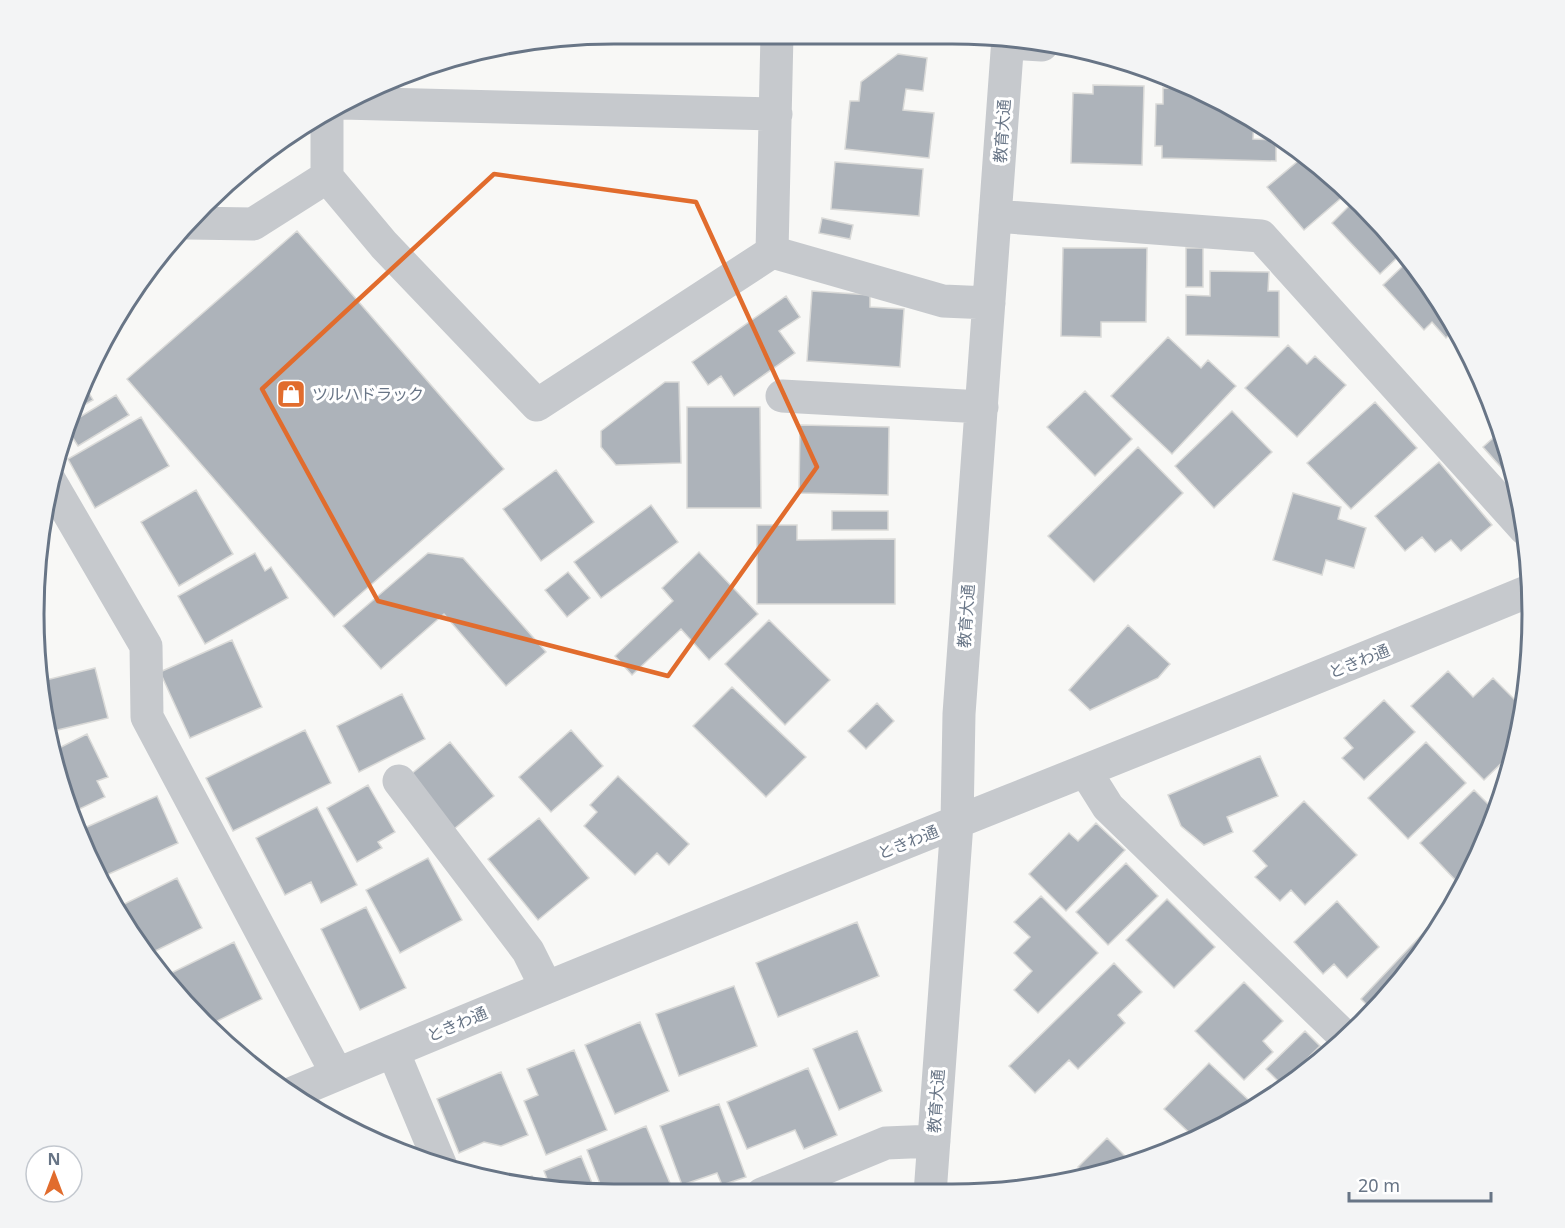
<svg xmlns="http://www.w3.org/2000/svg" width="1565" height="1228" font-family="'Noto Sans','Noto Sans JP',sans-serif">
  <rect width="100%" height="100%" fill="#f8f8f6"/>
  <path fill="#adb3ba" stroke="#dadad8" stroke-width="1.5" d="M 898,54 L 927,58 L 923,91 L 906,89 L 903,110 L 934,113 L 929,158 L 845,149 L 850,101 L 859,101 L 861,82 Z
    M 1093,85 L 1144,86 L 1142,165 L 1071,163 L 1073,93 L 1093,94 Z
    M 1163,88 L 1192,89 L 1242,111 L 1254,119 L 1253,139 L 1276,140 L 1276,161 L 1162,158 L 1162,146 L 1155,146 L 1156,104 L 1163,104 Z
    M 1304,156 L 1323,178 L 1328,173 L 1347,193 L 1304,230 L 1267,187 Z
    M 835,162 L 923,169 L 919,216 L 831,209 Z
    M 1354,201 L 1399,256 L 1380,274 L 1332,223 Z
    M 822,218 L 853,225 L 850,239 L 819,233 Z
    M 297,231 L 504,469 L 334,617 L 127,379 Z
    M 1063,248 L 1147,248 L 1146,322 L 1101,322 L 1101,337 L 1061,336 Z
    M 1186,248 L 1203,248 L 1203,287 L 1186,287 Z
    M 1405,264 L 1454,323 L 1456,328 L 1446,338 L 1432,322 L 1424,330 L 1383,285 Z
    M 1210,271 L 1269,272 L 1268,291 L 1279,291 L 1279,337 L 1186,335 L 1186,295 L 1210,296 Z
    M 812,291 L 870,295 L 870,307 L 904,309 L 900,367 L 807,361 Z
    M 786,296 L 800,317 L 779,331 L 795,353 L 734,396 L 721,376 L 708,385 L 692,362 Z
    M 1168,337 L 1201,368 L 1208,360 L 1236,386 L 1172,454 L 1111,396 Z
    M 1288,345 L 1307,364 L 1315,356 L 1346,385 L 1297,437 L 1245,388 Z
    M 665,382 L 679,382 L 681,463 L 616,465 L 601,447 L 601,431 Z
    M 85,386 L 93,400 L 75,410 Z
    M 1085,391 L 1132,439 L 1095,476 L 1047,427 Z
    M 116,395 L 129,415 L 78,446 L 67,429 L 70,423 Z
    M 1375,402 L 1417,448 L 1351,509 L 1307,463 Z
    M 687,407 L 760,407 L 761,508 L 687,508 Z
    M 1232,411 L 1272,452 L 1214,508 L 1175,466 Z
    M 141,417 L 169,466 L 95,508 L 68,459 Z
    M 800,425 L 889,427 L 888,495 L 799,493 Z
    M 1502,430 L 1514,482 L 1483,447 Z
    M 1138,447 L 1183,493 L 1094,582 L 1048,536 Z
    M 1439,462 L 1492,525 L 1461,551 L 1451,540 L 1435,552 L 1422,537 L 1405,551 L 1375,516 Z
    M 556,470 L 594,522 L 541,561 L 503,509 Z
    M 196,490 L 233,554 L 179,586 L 141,522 Z
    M 1293,493 L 1341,507 L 1338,519 L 1366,528 L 1354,568 L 1326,560 L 1322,575 L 1273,560 Z
    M 651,505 L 678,542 L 601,598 L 574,562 Z
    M 832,511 L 888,511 L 888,530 L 832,530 Z
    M 757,525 L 797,525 L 797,540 L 895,539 L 895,604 L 757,604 Z
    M 699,552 L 758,614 L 709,660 L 681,629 L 632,675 L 615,656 L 673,601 L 662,588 Z
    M 255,553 L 265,571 L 271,567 L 288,598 L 205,644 L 178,596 Z
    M 428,553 L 463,558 L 546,652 L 506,686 L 444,614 L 381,669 L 343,626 Z
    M 568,572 L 590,598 L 567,617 L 545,590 Z
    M 38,578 L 43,609 L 33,611 Z
    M 769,620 L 830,680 L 785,725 L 725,664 Z
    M 1128,625 L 1170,664 L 1158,678 L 1090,710 L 1069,690 Z
    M 232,640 L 262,707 L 190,738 L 160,672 Z
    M 95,668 L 108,718 L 49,732 L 42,681 Z
    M 1448,671 L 1473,697 L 1493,678 L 1522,707 L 1514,751 L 1484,780 L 1411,706 Z
    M 732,687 L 806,757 L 766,797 L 693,726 Z
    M 402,694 L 425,739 L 359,772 L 337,726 Z
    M 1384,700 L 1415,732 L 1364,780 L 1342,758 L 1353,748 L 1344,738 Z
    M 877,703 L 894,721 L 866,749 L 848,731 Z
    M 305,730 L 331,783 L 233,831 L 206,778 Z
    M 571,730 L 603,766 L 551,812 L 519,777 Z
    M 87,734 L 108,777 L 97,781 L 105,797 L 73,812 L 53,765 L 51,752 Z
    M 450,742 L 494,796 L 454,829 L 410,775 Z
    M 1426,742 L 1466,783 L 1408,839 L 1368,798 Z
    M 1260,756 L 1278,796 L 1227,817 L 1233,832 L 1204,845 L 1181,826 L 1168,795 Z
    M 618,776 L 689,844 L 669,865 L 657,853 L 635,875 L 584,826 L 597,812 L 590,805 Z
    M 368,785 L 395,832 L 378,842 L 382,848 L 357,862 L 327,808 Z
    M 1474,790 L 1495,811 L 1472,871 L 1462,887 L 1420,843 Z
    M 157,796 L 178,843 L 100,878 L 80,830 Z
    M 1304,801 L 1357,855 L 1305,905 L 1291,890 L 1280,901 L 1255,877 L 1267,866 L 1253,851 Z
    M 317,807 L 357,885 L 321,903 L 311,882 L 285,895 L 256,838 Z
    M 539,818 L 589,878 L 538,920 L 488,859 Z
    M 1096,823 L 1125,850 L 1066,911 L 1029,874 L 1069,833 L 1078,841 Z
    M 428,858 L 462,920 L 400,953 L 366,890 Z
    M 1126,863 L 1158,896 L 1108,945 L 1076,912 Z
    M 177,878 L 202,928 L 147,955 L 114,909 Z
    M 1041,896 L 1098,953 L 1038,1013 L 1014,990 L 1032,971 L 1014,953 L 1030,937 L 1014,922 Z
    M 1167,899 L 1215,947 L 1174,988 L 1126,940 Z
    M 1337,901 L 1379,947 L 1347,978 L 1334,964 L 1323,974 L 1294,942 Z
    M 366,907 L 406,988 L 360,1010 L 321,929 Z
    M 857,922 L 879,976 L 778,1017 L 756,963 Z
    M 1427,929 L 1433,935 L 1412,967 L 1372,1010 L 1361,999 Z
    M 234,942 L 262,999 L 209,1025 L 177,997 L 163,977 Z
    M 1114,963 L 1142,992 L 1118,1015 L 1125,1023 L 1078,1069 L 1069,1060 L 1035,1093 L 1009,1066 Z
    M 1244,982 L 1283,1021 L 1263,1041 L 1273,1052 L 1244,1080 L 1195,1031 Z
    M 734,986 L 757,1046 L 679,1076 L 656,1014 Z
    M 640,1022 L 669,1091 L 615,1114 L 585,1045 Z
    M 857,1031 L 882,1091 L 839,1110 L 813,1049 Z
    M 1305,1031 L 1320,1046 L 1281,1084 L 1266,1069 Z
    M 574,1050 L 607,1130 L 546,1155 L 524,1101 L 538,1095 L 527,1069 Z
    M 1209,1063 L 1256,1107 L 1242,1117 L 1195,1138 L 1164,1109 Z
    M 808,1068 L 837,1135 L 804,1149 L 795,1130 L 747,1149 L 727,1102 Z
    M 501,1072 L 528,1135 L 501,1146 L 484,1142 L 459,1153 L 437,1099 Z
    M 719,1104 L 746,1177 L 722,1185 L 717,1173 L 682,1185 L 660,1126 Z
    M 646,1126 L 675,1195 L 604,1194 L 587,1150 Z
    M 1107,1138 L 1134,1165 L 1080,1176 L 1083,1172 L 1078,1167 Z
    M 581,1156 L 596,1193 L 551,1189 L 544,1171 Z
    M 532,1176 L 537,1187 L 510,1185 Z
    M 846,1187 L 849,1194 L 827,1194 Z"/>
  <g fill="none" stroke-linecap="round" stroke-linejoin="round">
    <path stroke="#c6c9cd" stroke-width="33" d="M 777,34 L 772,252 L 943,301 L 989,303
      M 1008,43 L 1042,45
      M 342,103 L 776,114
      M 327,110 L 327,177 L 384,245 L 537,405 L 772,252
      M 995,216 L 1261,236 L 1525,529
      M 188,223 L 253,224 L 327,177
      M 782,396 L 982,407
      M 50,481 L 146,646 L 147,717 L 337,1074
      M 1086,772 L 1108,807 L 1346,1038
      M 399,781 L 528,951 L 546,987
      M 393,1051 L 441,1166
      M 288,1095 C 700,921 1116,761 1529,591
      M 762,1194 L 886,1143 L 934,1141
      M 930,1194 L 957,823 L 959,714 L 1008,38"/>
  </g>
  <path fill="none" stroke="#e16c2d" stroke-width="4.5" stroke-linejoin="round" d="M 494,174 L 696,202 L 817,467 L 668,676 L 378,601 L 262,389 Z"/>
  <defs>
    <g id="shop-square" transform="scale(1.5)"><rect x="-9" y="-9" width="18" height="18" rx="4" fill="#e16c2d" stroke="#fff"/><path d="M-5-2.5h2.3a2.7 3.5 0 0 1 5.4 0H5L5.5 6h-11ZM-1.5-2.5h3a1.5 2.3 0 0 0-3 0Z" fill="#fff"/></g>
  </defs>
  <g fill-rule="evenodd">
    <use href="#shop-square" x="291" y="394"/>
  </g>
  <g text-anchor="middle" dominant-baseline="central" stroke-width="6" stroke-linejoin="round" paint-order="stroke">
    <g font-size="16" fill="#687586" stroke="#fff">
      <text transform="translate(1002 131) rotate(-86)">教育大通</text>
      <text transform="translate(966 616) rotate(-86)">教育大通</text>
      <text transform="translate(1359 661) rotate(-22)">ときわ通</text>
      <text transform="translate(908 842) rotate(-22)">ときわ通</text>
      <text transform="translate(457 1024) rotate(-23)">ときわ通</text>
      <text transform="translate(936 1101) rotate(-86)">教育大通</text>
    </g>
    <g font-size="16" fill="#687586" stroke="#fff" text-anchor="start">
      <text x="312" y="394">ツルハドラック</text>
    </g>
  </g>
  <path d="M0 0H1565V1228H0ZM614 44H952A570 570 0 0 1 1522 614V614A570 570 0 0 1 952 1184H614A570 570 0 0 1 44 614V614A570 570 0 0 1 614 44Z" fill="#f3f4f5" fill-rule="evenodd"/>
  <path fill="none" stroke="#687586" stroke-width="3" d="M614 44H952A570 570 0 0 1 1522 614V614A570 570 0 0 1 952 1184H614A570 570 0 0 1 44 614V614A570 570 0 0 1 614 44Z"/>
  <g transform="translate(54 1174)"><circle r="28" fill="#ffffff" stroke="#c3c8cf" stroke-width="1.5"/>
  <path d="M0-4.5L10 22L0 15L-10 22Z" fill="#e16c2d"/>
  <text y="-9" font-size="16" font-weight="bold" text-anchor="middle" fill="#687586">N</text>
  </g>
  <path d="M1349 1192v9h142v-9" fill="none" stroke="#687586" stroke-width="3"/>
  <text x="1358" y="1192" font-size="18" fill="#687586" stroke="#ffffff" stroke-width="4.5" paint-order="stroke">20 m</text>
</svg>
